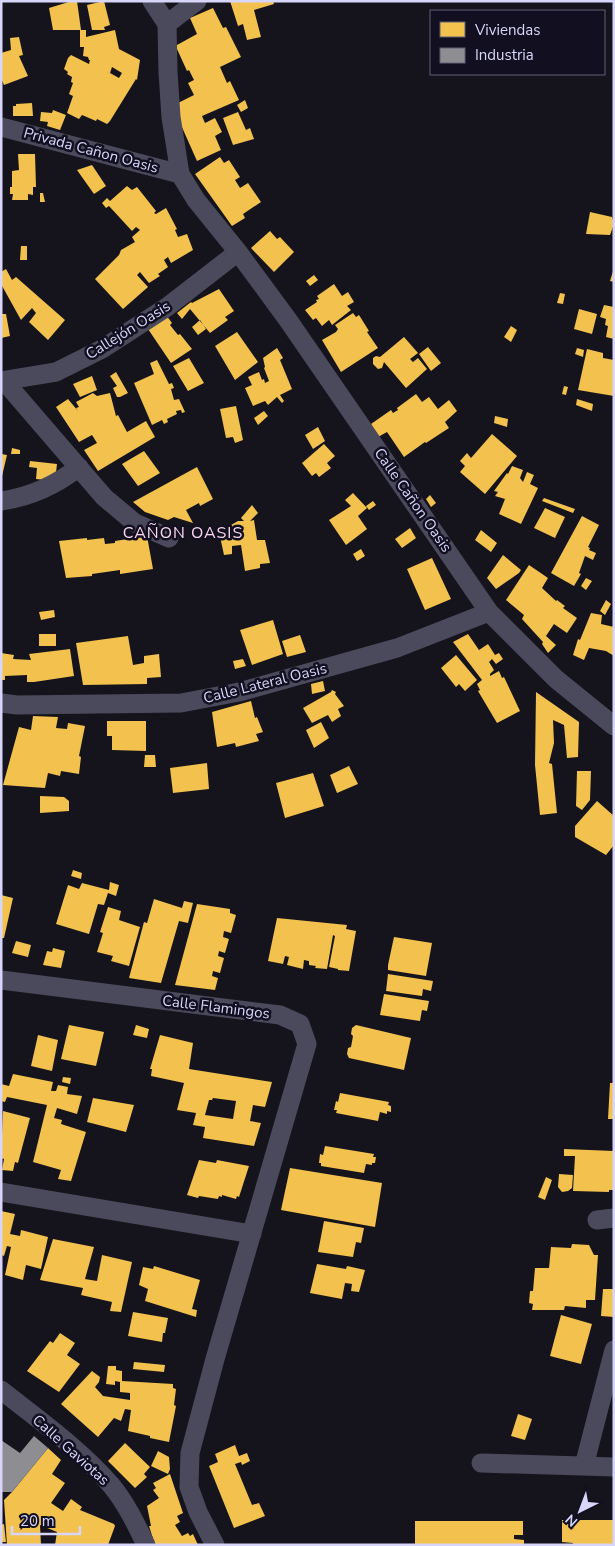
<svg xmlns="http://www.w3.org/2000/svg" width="615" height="1546" font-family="'Nunito Sans',sans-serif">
  <rect width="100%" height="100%" fill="#15141c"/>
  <path fill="#f2c14e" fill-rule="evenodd" d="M 72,1 L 77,1 L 81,30 L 53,30 L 49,8 Z
    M 104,1 L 110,25 L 104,27 L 105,30 L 92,30 L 87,5 Z
    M 230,1 L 273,1 L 274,4 L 254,10 L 261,37 L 247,40 L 243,24 L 238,26 Z
    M 213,8 L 223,28 L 226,27 L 241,57 L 220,67 L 227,83 L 230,81 L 239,100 L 202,116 L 205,123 L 215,118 L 222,132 L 215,136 L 221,150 L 197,161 L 181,125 L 178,103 L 194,95 L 188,83 L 194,80 L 189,70 L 187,71 L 177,49 L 177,45 L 197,34 L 190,18 Z
    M 80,30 L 86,30 L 86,37 L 115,30 L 119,49 L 140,60 L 137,80 L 136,79 L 110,121 L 107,124 L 97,119 L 96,121 L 82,115 L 79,119 L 67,113 L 73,96 L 69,94 L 73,83 L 71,82 L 72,77 L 67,74 L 68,72 L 64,69 L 68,58 L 71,55 L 89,64 L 90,60 L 89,60 L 88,57 L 83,56 L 84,47 L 80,47 ZM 112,67 L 122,73 L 119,78 L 110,73 Z
    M 19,37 L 23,55 L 19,56 L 28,76 L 4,85 L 1,78 L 1,53 L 11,50 L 10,38 Z
    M 245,100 L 248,108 L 241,112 L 237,105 Z
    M 32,103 L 33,116 L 13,116 L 13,106 L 16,106 L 16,104 Z
    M 53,110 L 66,115 L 60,130 L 47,126 L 48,122 L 40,121 L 41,112 L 52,113 Z
    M 238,112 L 246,130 L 250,128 L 254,139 L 233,145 L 223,118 Z
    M 18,154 L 35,154 L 36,187 L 33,187 L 33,195 L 28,194 L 28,200 L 12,200 L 13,194 L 10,194 L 10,187 L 12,187 L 12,171 L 19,170 Z
    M 220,157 L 224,163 L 229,160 L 240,177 L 235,180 L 240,188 L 248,183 L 261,202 L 243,214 L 245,218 L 232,226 L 195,174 Z
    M 92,165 L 106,186 L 94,194 L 77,170 Z
    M 127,186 L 132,190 L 137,187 L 156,211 L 154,213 L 156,214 L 166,208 L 177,229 L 175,230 L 178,237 L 187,234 L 193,250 L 171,263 L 168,257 L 164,260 L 168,267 L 158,274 L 160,276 L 149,283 L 140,272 L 137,275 L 148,287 L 123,309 L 95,279 L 119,255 L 121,250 L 135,242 L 132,237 L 140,230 L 136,227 L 132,231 L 109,206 L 106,208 L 102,203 L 107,198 L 110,201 Z
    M 40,193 L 43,193 L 45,202 L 40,202 Z
    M 590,212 L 612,217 L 614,224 L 610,235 L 586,234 Z
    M 270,231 L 277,239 L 280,237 L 294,252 L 274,272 L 251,248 Z
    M 21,246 L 27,246 L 27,260 L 20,260 Z
    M 614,268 L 614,282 L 610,281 Z
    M 6,269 L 12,280 L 16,277 L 65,320 L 48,340 L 29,322 L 36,313 L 32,308 L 21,320 L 1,284 L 1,272 Z
    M 314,275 L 318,280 L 310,286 L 306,281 Z
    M 334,284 L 342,296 L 348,292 L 354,302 L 347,306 L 351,310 L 332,325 L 329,320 L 322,326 L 316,318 L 313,320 L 305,310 L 317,302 L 316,300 L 319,299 L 317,296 Z
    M 219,289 L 234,311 L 225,317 L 228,320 L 210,333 L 190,309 L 182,319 L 177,313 L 191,302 L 192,303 Z
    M 560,293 L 565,294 L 563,304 L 557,303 Z
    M 604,305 L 614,307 L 614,339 L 606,337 L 608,326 L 605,325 L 606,319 L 600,317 Z
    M 579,309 L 597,314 L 592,334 L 574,329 Z
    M 353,313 L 356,317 L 359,315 L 369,331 L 367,332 L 378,348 L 341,372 L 322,340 L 336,332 L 338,329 L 335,325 Z
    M 1,314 L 6,314 L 10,336 L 1,338 Z
    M 166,315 L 172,323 L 170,325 L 178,335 L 180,334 L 192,349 L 171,363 L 148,329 Z
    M 200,320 L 206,329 L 198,335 L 192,327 Z
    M 511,326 L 517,330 L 511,342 L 504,337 Z
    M 237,332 L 258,362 L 235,380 L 215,346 Z
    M 404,337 L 418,353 L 410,359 L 413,362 L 418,358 L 427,369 L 406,388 L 384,362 L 382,368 L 378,369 L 373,364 L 373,358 L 376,356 L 380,357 Z
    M 428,347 L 441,363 L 431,371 L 419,354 Z
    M 277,348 L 283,358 L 280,360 L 292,389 L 280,395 L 284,401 L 282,403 L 277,397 L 268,405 L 265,401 L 253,406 L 245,388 L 252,385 L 248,377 L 259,372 L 262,380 L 264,379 L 265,383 L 269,381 L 264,368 L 265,367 L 263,358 Z
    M 577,348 L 584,350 L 583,357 L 575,354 Z
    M 587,349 L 603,353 L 603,358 L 614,360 L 614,396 L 578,390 Z
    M 189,358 L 204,383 L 188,391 L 173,366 Z
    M 157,360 L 169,384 L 172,383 L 174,388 L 171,389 L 174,400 L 179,399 L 185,412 L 182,413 L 181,410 L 176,411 L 177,414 L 167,419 L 168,422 L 164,424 L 162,420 L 152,425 L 134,383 L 154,374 L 150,363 Z
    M 116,372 L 128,393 L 120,397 L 117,397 L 113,388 L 117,386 L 110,376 Z
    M 92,376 L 97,390 L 80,397 L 73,384 Z
    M 564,386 L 568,387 L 566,395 L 562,394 Z
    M 93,393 L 97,396 L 110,393 L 116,416 L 118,415 L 127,432 L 146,421 L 155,437 L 98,471 L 84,450 L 97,443 L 92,435 L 79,442 L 56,407 L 68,399 L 78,411 L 76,408 L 79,407 L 76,402 Z
    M 416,394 L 422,402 L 429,397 L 438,409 L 449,400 L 457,411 L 445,422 L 449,428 L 426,443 L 425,442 L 404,457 L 387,432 L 378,437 L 371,424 L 391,410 L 393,413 L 398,410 L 397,408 Z
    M 577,399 L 593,404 L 592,411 L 576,405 Z
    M 236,406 L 243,440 L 235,443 L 233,437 L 226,438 L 220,409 Z
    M 264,411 L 268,416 L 258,425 L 254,418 Z
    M 495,416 L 508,419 L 507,427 L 494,423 Z
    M 318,427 L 325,441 L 313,449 L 305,435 Z
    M 492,434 L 517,456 L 485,494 L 460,472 L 465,466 L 460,461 L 467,453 L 471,458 Z
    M 324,444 L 335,456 L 327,463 L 331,468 L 319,477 L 316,473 L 312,476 L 302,463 Z
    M 12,448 L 20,450 L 20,454 L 11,454 Z
    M 144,451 L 160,473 L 138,486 L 122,464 Z
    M 1,454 L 7,455 L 2,476 L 1,476 Z
    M 30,461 L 57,464 L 55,481 L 36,479 L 37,468 L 29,467 Z
    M 512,466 L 523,470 L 520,478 L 523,482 L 527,472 L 534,475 L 530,484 L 538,488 L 521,524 L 499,514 L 505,499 L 495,496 L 498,492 L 494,491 L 507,473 L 508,474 Z
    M 197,467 L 213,499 L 200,506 L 199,503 L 186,510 L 193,523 L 174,517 L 168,520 L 145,512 L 133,502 Z
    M 353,493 L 367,508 L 358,516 L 367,529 L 346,545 L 329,520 L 351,506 L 345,500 Z
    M 430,495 L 436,503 L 431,507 L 426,499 Z
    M 544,498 L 575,509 L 573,513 L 542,501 Z
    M 373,501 L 376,505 L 369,510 L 366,506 Z
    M 252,505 L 258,513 L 250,521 L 254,520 L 257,540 L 265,540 L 270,563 L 260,564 L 260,568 L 245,571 L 241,545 L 232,546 L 232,554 L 224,555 L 219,532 L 238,521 L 244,521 L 241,518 Z
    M 545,508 L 565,517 L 555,538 L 534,528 Z
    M 582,516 L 599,525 L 588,547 L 590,548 L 589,550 L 596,553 L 593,560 L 585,556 L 579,573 L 581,574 L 574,586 L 551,573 Z
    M 410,528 L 416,538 L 402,548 L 395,539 Z
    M 481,530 L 497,543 L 491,552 L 475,540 Z
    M 147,536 L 153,569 L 120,574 L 120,570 L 92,574 L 92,576 L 66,578 L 59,541 L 87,538 L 87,540 L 104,538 L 105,544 L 115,543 L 115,541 Z
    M 361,549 L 365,556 L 357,561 L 353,554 Z
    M 503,555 L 521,570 L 519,573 L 496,589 L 487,578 Z
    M 432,558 L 451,599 L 425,610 L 407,569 Z
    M 529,565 L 548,578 L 542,588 L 556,601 L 557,600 L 565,606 L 563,608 L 577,618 L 567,633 L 554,624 L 546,636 L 556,645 L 548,653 L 542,644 L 543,642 L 522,619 L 524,615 L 506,600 Z
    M 586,578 L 592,581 L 586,590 L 581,586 Z
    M 606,600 L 611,604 L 605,615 L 600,611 Z
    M 54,610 L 55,617 L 41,620 L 39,612 Z
    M 591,613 L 602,615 L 601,624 L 614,627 L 614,656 L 606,651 L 589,648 L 584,660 L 573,655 L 578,639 L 580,640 Z
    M 273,620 L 283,654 L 252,665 L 240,630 Z
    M 39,634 L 56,634 L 56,646 L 39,646 Z
    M 468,634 L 479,650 L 488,644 L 495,655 L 499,653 L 503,659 L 496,664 L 492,659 L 489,662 L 494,670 L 490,674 L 490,676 L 499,671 L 502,678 L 504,677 L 520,711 L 497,723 L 478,691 L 480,690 L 477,684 L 482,680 L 453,642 Z
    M 300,635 L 306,652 L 287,657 L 282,641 Z
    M 128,636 L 133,665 L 144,663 L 144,656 L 159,654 L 161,677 L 147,678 L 147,684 L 83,685 L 76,643 Z
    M 70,649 L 74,676 L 34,682 L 27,682 L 27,675 L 5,676 L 5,680 L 1,680 L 1,653 L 14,655 L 13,659 L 31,660 L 29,654 Z
    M 456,655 L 477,680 L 465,691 L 459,684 L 456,687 L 441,668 Z
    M 243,659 L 246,666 L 235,669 L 233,661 Z
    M 323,681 L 325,691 L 312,694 L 311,684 Z
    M 332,690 L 336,692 L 335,694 L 344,706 L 338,709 L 341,716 L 332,722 L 328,715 L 312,723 L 303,708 L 331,692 Z
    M 536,692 L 579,722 L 578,757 L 567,758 L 564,725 L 553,720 L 554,743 L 549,763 L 552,764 L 557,813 L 540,815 L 535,765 Z
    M 251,701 L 255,718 L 257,717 L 263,732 L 256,734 L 259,741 L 236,747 L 235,743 L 217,747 L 212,712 Z
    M 33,716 L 58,717 L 56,728 L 67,729 L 68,723 L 85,726 L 79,756 L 81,757 L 79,774 L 61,771 L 60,776 L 48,773 L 45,788 L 3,785 L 19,727 L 31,730 Z
    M 107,721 L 146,721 L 146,751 L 112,750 L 112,736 L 107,736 Z
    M 321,722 L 329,738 L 314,748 L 306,730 Z
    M 145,755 L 155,755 L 156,767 L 144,767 Z
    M 207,763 L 209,789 L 173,793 L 170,768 Z
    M 349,766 L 358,784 L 337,793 L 330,775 Z
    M 577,771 L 591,771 L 590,800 L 582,810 L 576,806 Z
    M 313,773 L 324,806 L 285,818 L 276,783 Z
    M 40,796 L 64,797 L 69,801 L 69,811 L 40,813 Z
    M 597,801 L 614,816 L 614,845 L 606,855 L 575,837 L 575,826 Z
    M 73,870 L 82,873 L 81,879 L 71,876 Z
    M 110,882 L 119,885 L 116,896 L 108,893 L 104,905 L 98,904 L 89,934 L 56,924 L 68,885 L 79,889 L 82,883 L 109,890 Z
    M 1,895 L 13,898 L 4,938 L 1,938 Z
    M 154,899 L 182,908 L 184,901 L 193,903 L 188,923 L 179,921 L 161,983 L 129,978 L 144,922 L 147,923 Z
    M 197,904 L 230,909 L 230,913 L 236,915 L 231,933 L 224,931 L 223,937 L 229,939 L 225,953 L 219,951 L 218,956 L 224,958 L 220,973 L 213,971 L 212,976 L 218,978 L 215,990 L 175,985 Z
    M 108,907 L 121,911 L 119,920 L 140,927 L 129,966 L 111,961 L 113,956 L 97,952 L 103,933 L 100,932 Z
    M 277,918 L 347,925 L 346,929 L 356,931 L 349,971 L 338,970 L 338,969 L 329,967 L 335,936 L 333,935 L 327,969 L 315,968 L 316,966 L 309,965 L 309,961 L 304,960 L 303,969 L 287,965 L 289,957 L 285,956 L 283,964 L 268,961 Z
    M 394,937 L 432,943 L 426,976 L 388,970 L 388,965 Z
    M 16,941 L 31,945 L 28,957 L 12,953 Z
    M 53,948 L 65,951 L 61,968 L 43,965 L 47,951 L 52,952 Z
    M 388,974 L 433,981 L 431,991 L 423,989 L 422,996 L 386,991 Z
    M 384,994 L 429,1001 L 427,1011 L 422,1010 L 420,1021 L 380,1015 Z
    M 69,1025 L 104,1032 L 96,1066 L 61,1059 Z
    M 136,1025 L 149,1029 L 147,1038 L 133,1035 Z
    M 356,1025 L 411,1038 L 404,1070 L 349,1058 L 347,1054 L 348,1048 L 351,1047 L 353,1036 L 351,1034 L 352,1028 Z
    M 38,1035 L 58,1040 L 52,1071 L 31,1066 Z
    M 160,1035 L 193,1043 L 189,1069 L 272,1082 L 265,1107 L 253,1105 L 250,1121 L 261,1123 L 254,1146 L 203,1138 L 205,1127 L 193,1125 L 196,1113 L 177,1110 L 184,1083 L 151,1076 L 152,1069 L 150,1069 ZM 213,1098 L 236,1101 L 233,1119 L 205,1115 L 209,1100 L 212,1100 Z
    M 13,1074 L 53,1082 L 51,1091 L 56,1091 L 58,1085 L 68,1087 L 67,1094 L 82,1096 L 77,1114 L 57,1108 L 54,1118 L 62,1120 L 61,1124 L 86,1132 L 71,1181 L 58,1179 L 61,1170 L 33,1162 L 47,1105 L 7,1097 L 5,1102 L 1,1101 L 1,1084 L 9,1086 Z
    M 63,1077 L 71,1078 L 70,1084 L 62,1082 Z
    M 610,1083 L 614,1083 L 614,1119 L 608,1119 Z
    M 340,1093 L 389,1102 L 388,1105 L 391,1106 L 391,1112 L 387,1111 L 387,1114 L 380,1112 L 378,1121 L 336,1113 L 337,1110 L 334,1110 L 336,1101 L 338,1102 Z
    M 93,1098 L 134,1105 L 126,1132 L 87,1122 Z
    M 3,1111 L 30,1118 L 18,1163 L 15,1162 L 13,1171 L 2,1170 L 4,1159 L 1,1158 Z
    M 325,1146 L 374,1154 L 373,1157 L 376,1157 L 375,1163 L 372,1163 L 372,1165 L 366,1164 L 364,1173 L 321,1166 L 321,1163 L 319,1163 L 320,1154 L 323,1155 Z
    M 564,1149 L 614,1151 L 614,1190 L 609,1190 L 609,1192 L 573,1191 L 575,1156 L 564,1156 Z
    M 199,1160 L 216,1163 L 217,1160 L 249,1166 L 239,1197 L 237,1196 L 236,1199 L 222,1195 L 222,1197 L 219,1196 L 218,1199 L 199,1196 L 198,1198 L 187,1195 Z
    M 290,1168 L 382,1183 L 375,1227 L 281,1210 Z
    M 559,1174 L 573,1175 L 572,1188 L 568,1191 L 562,1192 L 558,1187 Z
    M 546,1177 L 552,1180 L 545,1200 L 538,1197 Z
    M 1,1211 L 15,1214 L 10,1234 L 20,1236 L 21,1230 L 48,1237 L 41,1269 L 26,1265 L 23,1280 L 5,1275 L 11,1247 L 7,1246 L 4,1256 L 1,1255 Z
    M 324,1221 L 364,1228 L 361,1243 L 356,1242 L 353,1257 L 318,1252 Z
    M 53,1239 L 94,1247 L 85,1279 L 97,1281 L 102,1255 L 132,1262 L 121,1312 L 110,1311 L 112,1302 L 81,1295 L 83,1288 L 40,1280 Z
    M 572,1244 L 589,1245 L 594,1255 L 598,1255 L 595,1300 L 586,1300 L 586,1308 L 565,1306 L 564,1310 L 532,1310 L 533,1304 L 529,1303 L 530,1291 L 533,1291 L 535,1268 L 549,1268 L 551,1247 L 571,1248 Z
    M 317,1264 L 346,1269 L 347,1266 L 365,1270 L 359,1292 L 351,1291 L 352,1284 L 345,1283 L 342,1299 L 310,1293 Z
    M 154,1266 L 200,1280 L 192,1309 L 197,1310 L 196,1317 L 145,1301 L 148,1289 L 139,1285 L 143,1267 L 153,1269 Z
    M 603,1289 L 614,1289 L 614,1317 L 601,1316 Z
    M 133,1312 L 168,1318 L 165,1333 L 163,1333 L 162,1342 L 128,1336 Z
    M 561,1315 L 592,1324 L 581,1364 L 550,1356 Z
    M 60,1333 L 75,1343 L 67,1355 L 80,1364 L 59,1392 L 27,1371 L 50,1341 L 53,1343 Z
    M 134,1362 L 165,1365 L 164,1372 L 133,1369 Z
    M 108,1366 L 116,1366 L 116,1370 L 122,1371 L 122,1381 L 173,1384 L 173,1388 L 176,1389 L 174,1405 L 176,1406 L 169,1442 L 150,1438 L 150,1436 L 128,1431 L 131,1410 L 125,1409 L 121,1421 L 114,1418 L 98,1437 L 61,1404 L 92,1371 L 100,1377 L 99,1382 L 95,1387 L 103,1396 L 130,1400 L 130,1393 L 120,1392 L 120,1382 L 115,1381 L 115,1385 L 106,1384 Z
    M 518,1414 L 532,1419 L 525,1440 L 511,1436 Z
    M 125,1443 L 150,1467 L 144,1474 L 147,1477 L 135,1488 L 108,1461 Z
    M 235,1445 L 239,1456 L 247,1453 L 250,1461 L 242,1465 L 241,1462 L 235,1464 L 252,1505 L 259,1503 L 265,1516 L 234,1528 L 209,1466 L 218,1462 L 215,1454 Z
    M 48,1448 L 61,1460 L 52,1474 L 65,1483 L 51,1503 L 63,1511 L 71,1499 L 82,1507 L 80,1510 L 114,1524 L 115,1526 L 108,1545 L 55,1545 L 57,1532 L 40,1525 L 41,1545 L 7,1545 L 4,1500 L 12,1492 Z
    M 158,1451 L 169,1457 L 170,1469 L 168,1474 L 151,1466 Z
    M 170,1474 L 183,1513 L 177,1516 L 180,1522 L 175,1525 L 182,1536 L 188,1533 L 190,1536 L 193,1534 L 198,1545 L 155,1545 L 149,1526 L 151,1526 L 147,1506 L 159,1498 L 153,1490 L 156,1488 L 153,1483 Z
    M 562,1520 L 614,1520 L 614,1545 L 573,1545 L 573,1543 L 562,1542 Z
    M 415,1521 L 523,1521 L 523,1535 L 514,1535 L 514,1539 L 524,1540 L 524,1545 L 415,1545 Z
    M 4,1524 L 6,1542 L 1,1542 L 1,1525 Z"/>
  <path fill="#8d8d92" d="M 34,1436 L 48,1448 L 12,1492 L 1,1492 L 1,1440 L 20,1453 Z"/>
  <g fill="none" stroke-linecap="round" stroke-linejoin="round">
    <path stroke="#4a4a5c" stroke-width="19" d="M 152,1 L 167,24
      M 197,1 L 167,24 L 168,72 L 171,117 L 180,174 L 196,200 L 238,252 L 288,320 L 489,612 L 556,679 L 614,726
      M 1,127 L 180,174
      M 1,381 L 56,372 L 102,349 L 167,307 L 238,252
      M 5,382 L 104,497 L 135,523 L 169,538
      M 1,501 C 30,497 56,485 79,467
      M 1,703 L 17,705 L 181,703 L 239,692 L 397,648 L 489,612
      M 1,980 L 280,1015 L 300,1024 L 307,1044 L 215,1359 L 190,1453 L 189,1487 L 198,1512 L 215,1545
      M 1,1192 L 252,1234
      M 597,1220 L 614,1218
      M 1,1390 C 39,1420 80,1449 111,1485 C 126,1503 136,1524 146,1545
      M 481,1463 L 614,1467
      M 584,1466 L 614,1350"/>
  </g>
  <g text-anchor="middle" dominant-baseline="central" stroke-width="5" stroke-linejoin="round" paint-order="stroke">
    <g font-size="15" fill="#d7d5f9" stroke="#121020">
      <text transform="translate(91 150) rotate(15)">Privada Cañon Oasis</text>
      <text transform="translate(128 330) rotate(-32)">Callejón Oasis</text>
      <text transform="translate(413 500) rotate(55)">Calle Cañon Oasis</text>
      <text transform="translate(265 683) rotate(-14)">Calle Lateral Oasis</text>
      <text transform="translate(216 1007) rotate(7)">Calle Flamingos</text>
      <text transform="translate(71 1450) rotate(42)">Calle Gaviotas</text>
    </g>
    <g font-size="16" letter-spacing="1" fill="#fad7ef" stroke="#121020">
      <text x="183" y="533">CAÑON OASIS</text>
    </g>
  </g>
  <rect width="615" height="1546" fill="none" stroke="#d7d5f9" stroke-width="5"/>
  <rect x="430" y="10" width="175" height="65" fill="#121020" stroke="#615f77"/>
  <rect x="440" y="22" width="25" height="15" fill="#f2c14e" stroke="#615f77"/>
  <text x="475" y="35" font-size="15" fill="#d7d5f9">Viviendas</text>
  <rect x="440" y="48" width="25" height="15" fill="#8d8d92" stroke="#615f77"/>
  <text x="475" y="60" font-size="15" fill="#d7d5f9">Industria</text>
  <g transform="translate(580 1511) rotate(222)" stroke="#121020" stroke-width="4" paint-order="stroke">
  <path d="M0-4L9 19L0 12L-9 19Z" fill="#d7d5f9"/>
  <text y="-8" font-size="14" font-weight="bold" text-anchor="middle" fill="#d7d5f9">N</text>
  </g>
  <path d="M12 1526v8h68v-8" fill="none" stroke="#d7d5f9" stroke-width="2.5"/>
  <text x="20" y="1526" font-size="15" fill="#d7d5f9" stroke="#121020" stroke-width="4" paint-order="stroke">20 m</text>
</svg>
